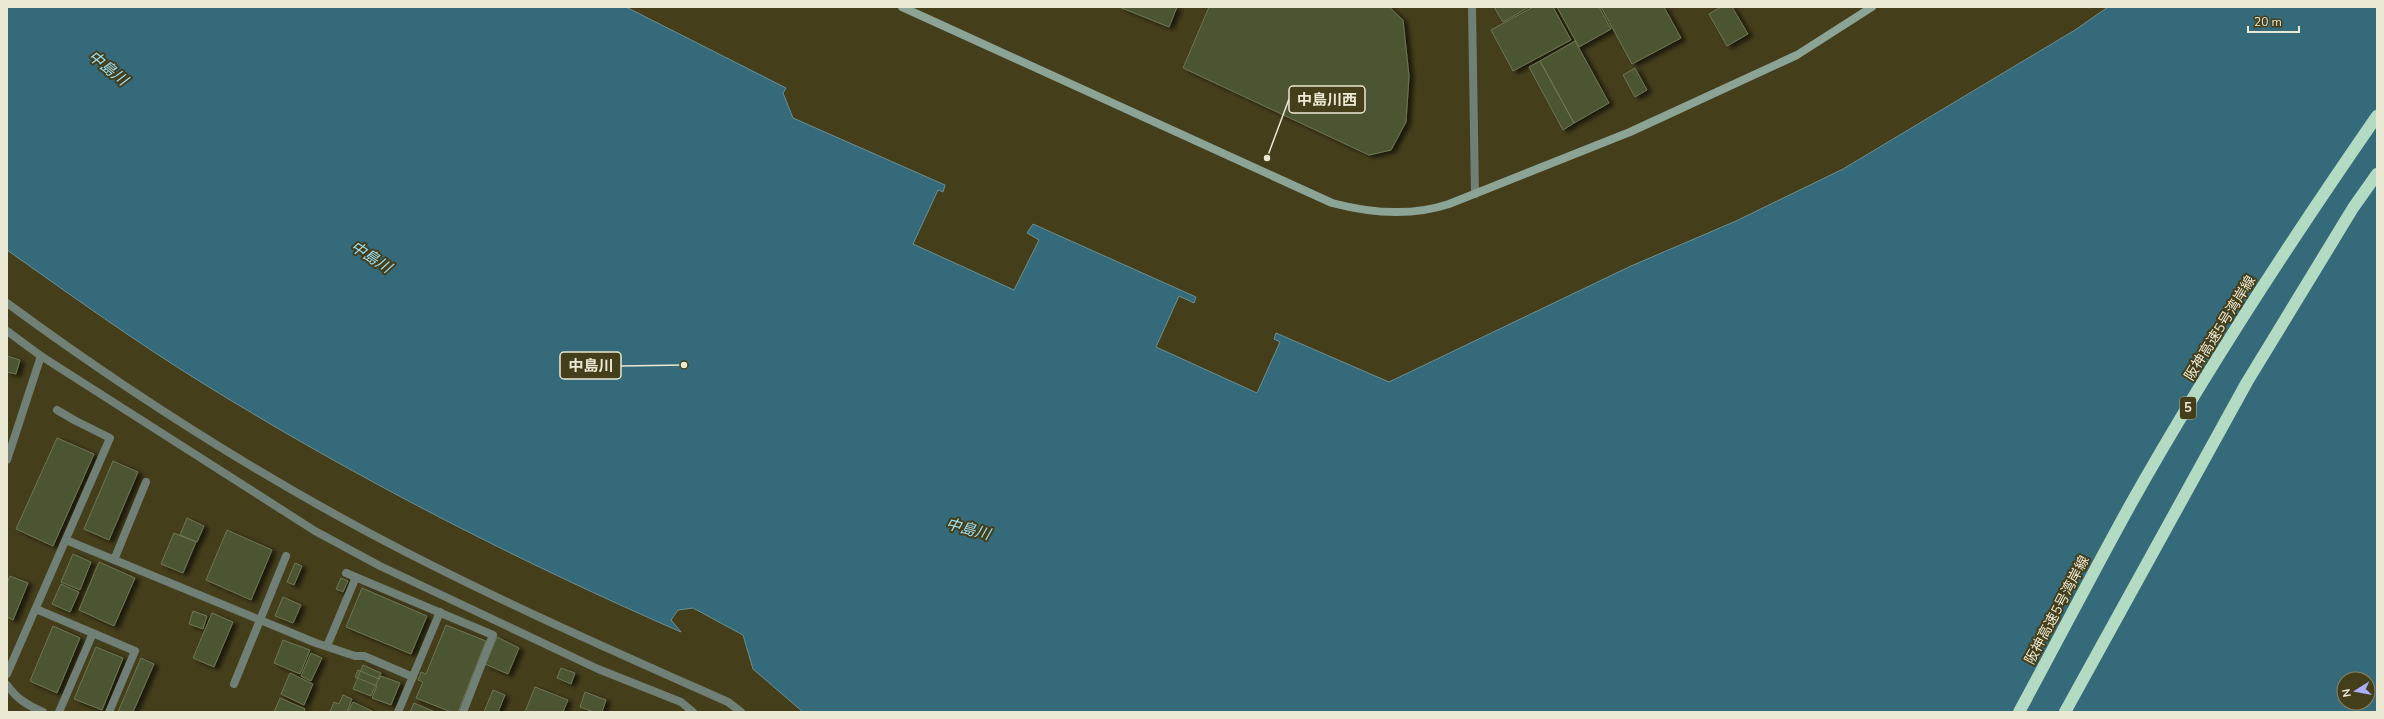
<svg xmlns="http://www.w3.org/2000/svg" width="2384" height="719" font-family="'Nunito Sans','Noto Sans JP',sans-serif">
  <defs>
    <filter id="shadow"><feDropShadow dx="4.5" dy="2.5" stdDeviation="2" flood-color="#0009"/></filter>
  </defs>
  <rect width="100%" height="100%" fill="#443e1b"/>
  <path fill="#346a79" stroke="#6b9094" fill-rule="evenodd" d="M 7,7 L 626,7 L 786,88 L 783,93 L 793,118 L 945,185 L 943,192 L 938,190 L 913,244 L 1014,290 L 1039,240 L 1027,233 L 1033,224 L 1196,297 L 1194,303 L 1179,296 L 1156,347 L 1257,393 L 1280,342 L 1274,339 L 1276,333 L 1389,382 L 1631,266 L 1736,221 L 1843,169 L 2075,30 L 2108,7 L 2377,7 L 2377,712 L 803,712 L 753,669 L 743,635 L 693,608 L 678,610 L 671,620 L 681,632 C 516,560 356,478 204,384 C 136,342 72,296 7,250 ZM 2344,679 L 2368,679 L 2368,703 L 2344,703 Z"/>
  <path fill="#4c5432" stroke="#6e7653" filter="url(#shadow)" d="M 1119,7 L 1177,7 L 1169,27 Z
    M 1209,7 L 1389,7 L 1403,20 L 1409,76 L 1406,122 L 1391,150 L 1369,155 L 1183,68 Z
    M 1494,7 L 1529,7 L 1503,22 Z
    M 1533,7 L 1553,7 L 1571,40 L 1513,71 L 1491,30 Z
    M 1557,7 L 1599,7 L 1611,29 L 1579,47 Z
    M 1601,7 L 1664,7 L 1681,38 L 1632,64 Z
    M 1721,7 L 1732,7 L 1748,34 L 1727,46 L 1709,14 Z
    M 1575,41 L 1609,103 L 1574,123 L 1540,61 Z
    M 1540,61 L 1574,123 L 1563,130 L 1529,67 Z
    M 1635,68 L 1647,90 L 1635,97 L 1623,75 Z
    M 7,356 L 20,360 L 16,374 L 7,372 Z
    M 57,438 L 94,454 L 53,546 L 16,529 Z
    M 113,461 L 138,472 L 109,540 L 84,529 Z
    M 187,518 L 204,526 L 197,542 L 180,535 Z
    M 227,530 L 272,550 L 251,600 L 206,580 Z
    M 174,533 L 196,542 L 183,573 L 161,564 Z
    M 73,554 L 91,562 L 80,590 L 61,582 Z
    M 99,562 L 135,578 L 114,626 L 79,610 Z
    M 295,563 L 302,566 L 294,585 L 287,582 Z
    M 10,576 L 28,583 L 13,620 L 7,617 L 7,583 Z
    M 341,578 L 348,581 L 343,592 L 336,589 Z
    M 61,584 L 79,592 L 70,612 L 52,604 Z
    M 362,588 L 427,616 L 411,654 L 346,627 Z
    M 283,597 L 301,605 L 293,623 L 275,616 Z
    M 193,611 L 207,616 L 203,629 L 189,624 Z
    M 212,613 L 233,622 L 214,667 L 193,658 Z
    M 446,625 L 486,641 L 458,712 L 451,712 L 416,698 L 423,682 L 418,680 L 421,672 L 426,674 Z
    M 53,626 L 80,638 L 57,693 L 30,681 Z
    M 497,637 L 519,648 L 508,674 L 485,664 Z
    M 283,640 L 310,650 L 300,674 L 274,663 Z
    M 96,647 L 123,658 L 102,710 L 74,699 Z
    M 311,653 L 322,658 L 311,681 L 301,676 Z
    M 141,658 L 154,664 L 133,712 L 118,712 Z
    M 363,665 L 381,673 L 371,696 L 353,689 Z
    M 561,668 L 575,673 L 571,684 L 557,678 Z
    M 358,670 L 379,679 L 381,676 L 400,683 L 391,705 L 372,698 L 377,686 L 355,677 Z
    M 290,673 L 313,684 L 304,705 L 281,694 Z
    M 535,687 L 568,700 L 563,712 L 525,712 Z
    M 493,690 L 505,695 L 498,712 L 484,712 Z
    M 585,692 L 606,700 L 602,712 L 594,712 L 580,707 Z
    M 343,695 L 352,699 L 347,712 L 330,712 L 334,702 L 339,704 Z
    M 280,698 L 305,709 L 304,712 L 274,712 Z
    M 353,702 L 374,712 L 348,712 Z
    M 414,703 L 435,712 L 410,712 Z"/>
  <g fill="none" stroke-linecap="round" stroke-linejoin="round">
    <path stroke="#708076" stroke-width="8" d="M 7,460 L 41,356
      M 66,540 L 316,643 L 355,656 L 364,656 L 413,677
      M 114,560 L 146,482
      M 346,573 L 493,635 L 463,712
      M 36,609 L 135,651 L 109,712
      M 327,646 L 356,577
      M 7,674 L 110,438 L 74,420 L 57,410
      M 234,684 L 286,556
      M 7,685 C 17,699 27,705 43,712
      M 59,712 L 93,633
      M 398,712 L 440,612"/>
    <path stroke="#708076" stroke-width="8" d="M 1472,7 L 1475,194
      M 7,303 C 124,389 247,468 375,536 C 490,597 609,649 728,702 L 741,712
      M 7,331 L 41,356 L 315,531 L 380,566 L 598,669 L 681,702 L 693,712"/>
    <path stroke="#8ba495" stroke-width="8" d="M 902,7 L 1332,203 C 1370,213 1410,217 1449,204 L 1630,132 L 1797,55 L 1872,7"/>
    <path stroke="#b3dac3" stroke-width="12" d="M 2019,712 C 2056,644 2091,576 2128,509 C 2204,373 2289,243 2377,116
      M 2065,712 L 2247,382 L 2353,208 L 2377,174"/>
  </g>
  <g text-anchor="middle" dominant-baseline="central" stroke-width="4" stroke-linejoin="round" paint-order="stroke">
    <rect fill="#443e1b" stroke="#b9b59c" stroke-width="1" x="2180" y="397" width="16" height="22" rx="3"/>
    <g font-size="13" font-weight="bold" fill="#ebe8d4">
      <text x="2188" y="408">5</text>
    </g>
    <g font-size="14" fill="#ebe8d4" stroke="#443e1b">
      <text transform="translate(2220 328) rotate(-58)">阪神高速5号湾岸線</text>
      <text transform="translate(2057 610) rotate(-62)">阪神高速5号湾岸線</text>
    </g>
    <g font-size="15" font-style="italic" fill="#9de1f5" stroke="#443e1b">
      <text transform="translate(108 68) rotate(39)">中島川</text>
      <text transform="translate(371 257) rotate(33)">中島川</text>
      <text transform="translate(968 529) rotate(15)">中島川</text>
    </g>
  </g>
  <path fill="none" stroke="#ebe8d4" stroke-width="1.5" d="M1267 158L1289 99M684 365L621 366"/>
  <g fill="#ebe8d4" stroke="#443e1b" stroke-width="1.5">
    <circle cx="1267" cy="158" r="4"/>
    <circle cx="684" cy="365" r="4"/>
  </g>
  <g fill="#443e1b" stroke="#ebe8d4" stroke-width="1.5">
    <rect x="1289" y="86" width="76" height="27" rx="4"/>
    <rect x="560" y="352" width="61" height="27" rx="4"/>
  </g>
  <g font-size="15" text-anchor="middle" font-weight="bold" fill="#ebe8d4">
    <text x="1327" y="105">中島川西</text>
    <text x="591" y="371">中島川</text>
  </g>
  <rect width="2384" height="719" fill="none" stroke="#ebe8d4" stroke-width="16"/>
  <g transform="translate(2356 691) rotate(259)"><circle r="19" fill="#443e1b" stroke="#878265"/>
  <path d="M0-3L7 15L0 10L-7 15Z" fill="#a8b0fc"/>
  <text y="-6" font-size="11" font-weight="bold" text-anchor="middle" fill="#ebe8d4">N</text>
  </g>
  <path d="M2248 26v6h51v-6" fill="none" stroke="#ebe8d4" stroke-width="2"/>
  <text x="2254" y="26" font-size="12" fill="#ebe8d4" stroke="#443e1b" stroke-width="3" paint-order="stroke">20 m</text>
</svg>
